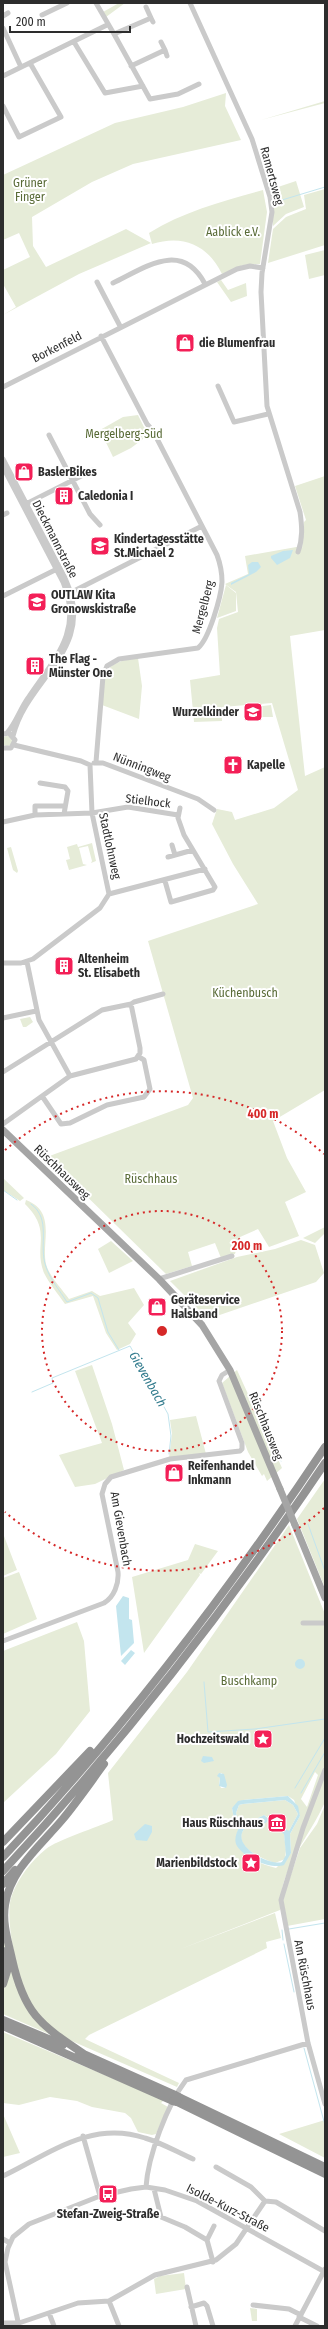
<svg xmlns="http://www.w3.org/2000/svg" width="328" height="2329" font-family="'Fira Sans Condensed',sans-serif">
  <rect width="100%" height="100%" fill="#fff"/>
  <path fill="#e6ecd8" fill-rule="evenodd" d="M 119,3 L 125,3 L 106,17 L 103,12 Z
    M 226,93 L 225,106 L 241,140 L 133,164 L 92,182 L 32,217 L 33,246 L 46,267 L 126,229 L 151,243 L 79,274 L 3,315 L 16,307 L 3,284 L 3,270 L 30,257 L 19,233 L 3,240 L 3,175 L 115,123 L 183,107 Z
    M 325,101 L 325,103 L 261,120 Z
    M 296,181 L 304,207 L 286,214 L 273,226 L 272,189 Z
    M 325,189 L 325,245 L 268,263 L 273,229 L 286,217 L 306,209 L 304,195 Z
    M 263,190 L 267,212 L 260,264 L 243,265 L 222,274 C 208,245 183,234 152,244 L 149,233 C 184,211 225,201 263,190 Z
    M 325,250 L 325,275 L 309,279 L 305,255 Z
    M 221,280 L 228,290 L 246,283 L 247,296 L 231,302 L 217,282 Z
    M 138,415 L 144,427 L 151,433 L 131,448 L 113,457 L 100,430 L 123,417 Z
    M 325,476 L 325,630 L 290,636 L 305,776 L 325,767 L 325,1090 L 273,1121 L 287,1158 L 306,1192 L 285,1202 L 299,1236 L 269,1247 L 258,1229 L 240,1237 L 235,1254 L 221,1258 L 215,1243 L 188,1252 L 192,1266 L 166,1274 L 67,1177 L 44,1158 L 188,1105 L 193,1098 L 148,941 L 258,904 L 233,864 L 212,824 L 217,809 L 232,812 L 235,820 L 274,808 L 298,790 L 272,703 L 222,707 L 222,721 L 194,722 L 190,680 L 220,675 L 217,628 L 219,619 L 238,612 L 236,592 L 225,584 L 248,574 L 245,556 L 302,546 L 302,549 L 304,522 L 306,520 L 295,486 Z
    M 226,585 L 236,593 L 236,611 L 217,618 Z
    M 138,658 L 142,686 L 139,719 L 102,705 C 106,672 101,663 138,658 Z
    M 271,705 L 273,717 L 256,717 L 255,707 Z
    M2 741a5 5 0 1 1 10 0a5 5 0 1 1-10 0Z
    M 92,843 L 96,861 L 91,863 L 92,861 L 88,846 L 79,848 L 83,864 L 87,865 L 69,870 L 66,860 L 70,859 L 67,847 L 77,844 L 78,847 Z
    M 11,847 L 18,871 L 17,873 L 13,870 L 7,848 Z
    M 30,1017 L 33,1022 L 26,1027 L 23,1027 L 20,1019 Z
    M 3,1178 L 24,1198 L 20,1201 L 3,1190 Z
    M 26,1200 C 57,1212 41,1242 46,1264 C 49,1276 62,1289 69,1299 L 92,1291 L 100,1296 L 134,1288 L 144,1305 L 128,1323 L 136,1334 L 130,1344 L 117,1350 L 106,1333 L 93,1296 L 65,1304 C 58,1294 49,1283 44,1273 C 33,1245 53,1232 25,1204 Z
    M 325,1227 L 325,1233 L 315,1243 L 303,1238 Z
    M 301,1240 L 315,1245 L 324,1273 L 316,1282 L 208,1319 L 170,1281 L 237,1257 L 275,1249 Z
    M 111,1241 L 133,1261 L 109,1273 L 98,1249 Z
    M 92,1365 L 112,1424 L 124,1470 L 95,1484 L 75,1487 L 59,1455 L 102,1443 L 75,1371 Z
    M 237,1370 L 282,1468 L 267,1481 L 264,1474 L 262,1476 L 248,1452 L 222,1383 Z
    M 196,1416 L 206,1454 L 169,1458 L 172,1434 L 170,1420 Z
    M 325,1479 L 325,1588 L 297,1519 Z
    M 289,1525 L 325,1614 L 325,1802 C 309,1838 279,1868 280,1910 L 178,1950 L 275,1913 L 281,1938 L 266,1942 L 267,1948 L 89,2035 L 85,2039 L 179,2083 L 177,2087 L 65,2038 C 52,2029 41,2018 32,2006 C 19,1986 3,1917 12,1895 C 18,1878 32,1860 46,1849 C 57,1840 98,1827 113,1820 L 108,1773 L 187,1672 ZM 315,1772 L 318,1775 L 307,1807 L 301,1799 ZM 222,1773 L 226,1788 L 221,1788 L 219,1784 L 220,1778 L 218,1774 ZM 288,1796 L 294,1800 L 300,1816 L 290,1834 L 291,1853 L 276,1868 C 256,1863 227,1850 240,1826 L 234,1819 L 232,1808 L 243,1800 Z
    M 4,1536 L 17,1570 L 3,1576 L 3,1537 Z
    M 195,1544 L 218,1551 L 201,1574 L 199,1573 L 200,1575 L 144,1653 L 132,1577 L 188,1560 Z
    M 19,1572 L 37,1619 L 3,1634 L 3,1578 Z
    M 77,1622 L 84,1641 L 90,1711 L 56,1754 L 3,1803 L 3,1651 Z
    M 285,1800 L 293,1805 L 298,1814 L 289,1831 L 284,1834 L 286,1850 L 285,1859 L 275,1863 C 262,1859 230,1845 245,1828 L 266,1823 L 269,1818 L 264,1815 C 254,1820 239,1829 236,1813 L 239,1805 L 243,1804 Z
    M 325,1805 L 325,1919 L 287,1926 L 282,1901 L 300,1848 L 317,1824 Z
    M 3,1916 L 16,1983 L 49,2034 L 3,2014 L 3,1988 L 5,1984 Z
    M 3,2032 L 164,2100 L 161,2103 L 168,2107 L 156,2134 L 152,2135 L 138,2132 L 131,2118 L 125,2113 L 92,2107 L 77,2101 L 50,2097 L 19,2105 L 3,2103 Z
    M 3,2114 L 20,2153 L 3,2157 Z
    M 325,2120 L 325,2158 L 279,2134 Z
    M 184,2273 L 186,2289 L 156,2294 L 154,2279 L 160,2276 Z
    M 250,2308 L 257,2309 L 257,2321 L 252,2321 Z"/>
  <path fill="#c3e5ee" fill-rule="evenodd" d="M 293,550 L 290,558 L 277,565 L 271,558 L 271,556 L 283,551 Z
    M 252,562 L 258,562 L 261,567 L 256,572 L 231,585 L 231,583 L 249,574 L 248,565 Z
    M 123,1596 L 129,1598 L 129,1619 L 132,1620 L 134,1643 L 121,1656 L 116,1606 Z
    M 131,1650 L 135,1653 L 125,1665 L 121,1661 Z
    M295 1664a5 5 0 1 1 10 0a5 5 0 1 1-10 0Z
    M 203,1756 L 212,1757 L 214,1761 L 204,1763 L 201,1761 Z
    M 219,1773 L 224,1774 L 227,1785 L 226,1788 L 219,1786 L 220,1778 L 217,1776 Z
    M 288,1796 L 298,1806 L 300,1816 L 290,1834 L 291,1853 L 284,1865 C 272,1870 241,1857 236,1844 C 234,1838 237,1831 240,1826 L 234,1819 L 232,1808 L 238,1801 L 243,1800 ZM 285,1800 L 293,1805 L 298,1814 L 289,1831 L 283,1828 L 281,1832 L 284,1834 L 286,1855 L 282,1862 C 271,1866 229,1846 245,1828 L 266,1823 L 269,1819 L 264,1815 C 254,1820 239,1829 236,1813 L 239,1805 L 243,1804 Z
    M 145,1824 L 152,1826 L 152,1832 L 147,1841 L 136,1840 L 134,1834 Z"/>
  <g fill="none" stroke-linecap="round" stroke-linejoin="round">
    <path stroke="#c3e5ee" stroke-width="1" d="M 282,200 L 325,187
      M 3,1190 L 17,1200
      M 31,1204 C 52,1219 38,1245 46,1267 C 50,1279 60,1291 67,1302 L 91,1293 L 98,1298 L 108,1332 L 119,1350
      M 32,1392 L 53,1383 L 52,1378 L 130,1346 L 168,1414 L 171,1436 L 169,1454
      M 272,1450 L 278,1454 L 281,1461
      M 308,1524 L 325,1571
      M 204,1682 L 208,1732 L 255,1729 L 325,1719
      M 295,1788 L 325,1738
      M 301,1793 L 325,1752
      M 289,1929 L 325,1923
      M 282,1930 L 283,1940
      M 284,1944 L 294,1992
      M 304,2048 L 325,2125"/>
    <path stroke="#cacaca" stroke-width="5" d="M 96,3 L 114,34
      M 190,3 L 252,139 L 270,197 L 272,212 L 262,273 L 261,292 L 267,406 L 300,512 C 302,526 303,538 298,552
      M 146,7 L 151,18
      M 42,15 L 67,3
      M 3,16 L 8,13
      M 153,22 L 151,18 L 114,34 L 150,99 L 178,94 L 199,84
      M 3,28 L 21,67
      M 74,42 L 105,93 L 143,86
      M 161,42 L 165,50
      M 131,66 L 165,50 L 167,56
      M 3,76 L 107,25
      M 3,106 L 19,137 L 61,117 L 30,63
      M 97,282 L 120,326
      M 113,283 C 146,267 182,240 205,284
      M 218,386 L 234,422 L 268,414
      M 3,387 L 237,269 L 250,266 L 263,268
      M 49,435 L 90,514 L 100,525
      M 3,459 L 65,578 C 98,650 28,676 13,736
      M 3,467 L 63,582 C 84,632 53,660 28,698 C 20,709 16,723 7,733
      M 24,505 L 93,470
      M 3,515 L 7,513
      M 68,594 L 202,526
      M 3,596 L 59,568
      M 3,734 L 9,733 L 15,740 L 11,748 L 3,748
      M 14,745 L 81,761 L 90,765
      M 96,762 L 103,676 L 107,666 L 119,659 L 198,648 C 209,639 221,597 222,582 C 222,572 220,563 217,555 L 153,431 L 147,424 L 101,336
      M 94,763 L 103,763 L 198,799 L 214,810
      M 40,783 L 65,787 L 68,791 L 64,814
      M 35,815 L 35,806 L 65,806
      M 3,822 L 35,815 L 92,813 L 128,807 L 178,815
      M 172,845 L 175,855
      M 168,857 L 193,850
      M 165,881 L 171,902 L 213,890 L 215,887 L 184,835 L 178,818 L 180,808
      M 109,894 L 205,869
      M 27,962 L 39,1020 L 70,1076
      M 3,963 L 21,963 L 33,959 L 100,908 L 109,894 L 92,813 L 90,765
      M 3,1018 L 36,1011
      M 3,1072 L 102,1010 L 131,1004 L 134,1002 L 163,994
      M 42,1096 L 61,1124 L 70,1123 L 107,1105 L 144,1097 L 150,1089 L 144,1060 L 139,1057
      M 3,1124 L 70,1076 L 136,1059 L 140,1053 L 140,1048 L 131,1004
      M 159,1279 L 232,1256
      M 303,1623 L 325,1623
      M 3,1641 L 104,1603 C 114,1597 119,1584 118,1572 L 102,1494 L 105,1484 L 111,1477 L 170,1459 L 240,1451 L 242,1449 L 242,1443 L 219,1381 L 222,1375 L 230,1370
      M 325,1770 L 303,1828 L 281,1900 L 308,2043 L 325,2104
      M 83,2136 L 100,2196
      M 216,2167 L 251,2187 L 265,2201 L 276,2202 L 325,2231
      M 3,2176 C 49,2154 91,2120 145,2138 C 162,2143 177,2152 193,2159
      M 146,2187 C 148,2156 167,2105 186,2080 L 308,2043
      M 154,2189 L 161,2217 L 185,2227 L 207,2240 L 213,2262
      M 3,2239 L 10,2243
      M 207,2240 L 214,2226
      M 187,2287 L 196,2326
      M 109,2301 L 119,2326
      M 253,2305 L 289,2309 L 301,2315
      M 191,2307 L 204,2303 L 207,2306 L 213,2326
      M 49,2313 L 54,2326
      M 299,2317 L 317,2326
      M 3,2323 L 19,2323 L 78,2303 L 109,2301 L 155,2275 L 216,2260 L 236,2244 L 265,2201
      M 19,2326 L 5,2262 L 8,2248 L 13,2237 L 29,2224 L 100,2196 L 131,2189 L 146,2187 L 165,2190 L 197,2201 L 325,2272
      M 295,2326 L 325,2269"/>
    <path stroke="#a5a5a5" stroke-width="7" d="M 3,1130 L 159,1279 L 202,1325 L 230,1370 L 280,1489
      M 295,1525 L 325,1598"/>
    <path stroke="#949494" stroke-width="8" d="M 3,1842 L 90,1751
      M 3,1857 C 122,1731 229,1591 325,1447
      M 3,1871 C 121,1744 228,1607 325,1463
      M 3,1884 L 15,1870
      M 3,1951 L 8,1968 L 3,1984
      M 3,2020 L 63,2045
      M 3,2026 L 173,2101
      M 79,2052 L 175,2095
      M 84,2054 C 39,2024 24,2013 12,1959 C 8,1941 2,1923 5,1905 C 10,1870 41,1845 62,1820 C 77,1802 90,1783 104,1764
      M 179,2097 L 325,2167
      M 177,2102 L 325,2174"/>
    <path stroke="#a5a5a5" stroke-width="7" d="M 280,1489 L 295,1525"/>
    <path stroke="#949494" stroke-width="8" d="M 175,2095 L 179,2097
      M 173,2101 L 177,2102"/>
  </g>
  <g fill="none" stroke="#d62828" stroke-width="2" stroke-dasharray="2 4">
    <circle cx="162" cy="1331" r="120"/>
    <path d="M324 1508A240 240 0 0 1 5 1512M5 1150A240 240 0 0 1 324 1154"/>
  </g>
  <defs>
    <g id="shop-square" transform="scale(1)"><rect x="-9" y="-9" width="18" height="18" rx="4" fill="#f31f57" stroke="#fff"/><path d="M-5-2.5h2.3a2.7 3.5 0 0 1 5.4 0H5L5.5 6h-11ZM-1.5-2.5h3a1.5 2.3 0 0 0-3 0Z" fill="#fff"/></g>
    <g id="building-square" transform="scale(1)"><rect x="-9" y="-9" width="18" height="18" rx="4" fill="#f31f57" stroke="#fff"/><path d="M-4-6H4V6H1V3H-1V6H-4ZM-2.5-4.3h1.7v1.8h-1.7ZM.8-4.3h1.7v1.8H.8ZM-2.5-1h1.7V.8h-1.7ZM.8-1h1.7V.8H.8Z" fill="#fff"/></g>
    <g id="school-square" transform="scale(1)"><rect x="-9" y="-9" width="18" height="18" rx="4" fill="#f31f57" stroke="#fff"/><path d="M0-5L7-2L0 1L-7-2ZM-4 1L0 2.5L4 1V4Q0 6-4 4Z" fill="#fff"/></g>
    <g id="church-square" transform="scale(1)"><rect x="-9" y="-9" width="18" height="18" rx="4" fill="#f31f57" stroke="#fff"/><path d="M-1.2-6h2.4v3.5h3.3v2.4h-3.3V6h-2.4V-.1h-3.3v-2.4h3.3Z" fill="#fff"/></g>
    <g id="sight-square" transform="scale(1)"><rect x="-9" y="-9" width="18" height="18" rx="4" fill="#f31f57" stroke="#fff"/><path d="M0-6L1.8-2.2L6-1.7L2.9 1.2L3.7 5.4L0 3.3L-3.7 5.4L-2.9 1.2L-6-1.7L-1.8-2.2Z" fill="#fff"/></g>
    <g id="museum-square" transform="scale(1)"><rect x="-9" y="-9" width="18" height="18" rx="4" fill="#f31f57" stroke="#fff"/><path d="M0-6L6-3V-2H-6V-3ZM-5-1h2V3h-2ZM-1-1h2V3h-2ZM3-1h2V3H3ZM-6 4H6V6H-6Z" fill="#fff"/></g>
    <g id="bus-square" transform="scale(1)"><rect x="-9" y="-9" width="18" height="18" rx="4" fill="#f31f57" stroke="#fff"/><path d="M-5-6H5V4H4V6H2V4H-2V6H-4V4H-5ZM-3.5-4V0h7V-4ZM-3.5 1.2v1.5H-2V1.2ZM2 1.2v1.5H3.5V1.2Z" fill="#fff"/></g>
  </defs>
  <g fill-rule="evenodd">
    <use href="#shop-square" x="185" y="343"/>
    <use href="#shop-square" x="24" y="472"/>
    <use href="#building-square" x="64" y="496"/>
    <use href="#school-square" x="100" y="546"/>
    <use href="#school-square" x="37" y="602"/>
    <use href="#building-square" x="35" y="666"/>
    <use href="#school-square" x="253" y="712"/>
    <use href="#church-square" x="233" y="765"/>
    <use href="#building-square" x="64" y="966"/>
    <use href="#shop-square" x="157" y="1307"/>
    <use href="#shop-square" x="174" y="1473"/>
    <use href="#sight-square" x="263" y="1739"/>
    <use href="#museum-square" x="277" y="1823"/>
    <use href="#sight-square" x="251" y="1863"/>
    <use href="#bus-square" x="108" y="2194"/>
  </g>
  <g text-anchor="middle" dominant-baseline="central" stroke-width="4" stroke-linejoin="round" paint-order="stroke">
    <g font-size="12" fill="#2d2d2d" stroke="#fff">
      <text transform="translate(272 176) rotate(75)">Ramertsweg</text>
      <text transform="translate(57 347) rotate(-27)">Borkenfeld</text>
      <text transform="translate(55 539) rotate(63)">Dieckmannstraße</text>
      <text transform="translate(203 607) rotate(-75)">Mergelberg</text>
      <text transform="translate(142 767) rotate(21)">Nünningweg</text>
      <text transform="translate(148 801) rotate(7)">Stielhock</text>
      <text transform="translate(110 846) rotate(78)">Stadtlohnweg</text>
      <text transform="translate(62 1172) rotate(44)">Rüschhausweg</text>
      <text transform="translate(266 1426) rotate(68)">Rüschhausweg</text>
      <text transform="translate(121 1529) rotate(80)">Am Gievenbach</text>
      <text transform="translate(305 1975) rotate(79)">Am Rüschhaus</text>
      <text transform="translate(228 2208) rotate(27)">Isolde-Kurz-Straße</text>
    </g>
    <g font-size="12" fill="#596b37" stroke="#fff">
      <text x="30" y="183">Grüner<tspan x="30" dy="14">Finger</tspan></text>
      <text x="233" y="232">Aablick e.V.</text>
      <text x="124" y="434">Mergelberg-Süd</text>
      <text x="245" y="993">Küchenbusch</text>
      <text x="151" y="1179">Rüschhaus</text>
      <text x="249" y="1681">Buschkamp</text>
    </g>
    <g font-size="12" font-weight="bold" fill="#2d2d2d" stroke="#fff" text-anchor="start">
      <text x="199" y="343">die Blumenfrau</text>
      <text x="38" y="472">BaslerBikes</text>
      <text x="78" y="496">Caledonia I</text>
      <text x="114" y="539">Kindertagesstätte<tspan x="114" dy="14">St.Michael 2</tspan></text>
      <text x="51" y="595">OUTLAW Kita<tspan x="51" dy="14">Gronowskistraße</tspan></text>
      <text x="49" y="659">The Flag -<tspan x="49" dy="14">Münster One</tspan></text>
      <text x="239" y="712" text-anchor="end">Wurzelkinder</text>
      <text x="247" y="765">Kapelle</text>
      <text x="78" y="959">Altenheim<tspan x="78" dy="14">St. Elisabeth</tspan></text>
      <text x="171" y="1300">Geräteservice<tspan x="171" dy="14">Halsband</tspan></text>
      <text x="188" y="1466">Reifenhandel<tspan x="188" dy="14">Inkmann</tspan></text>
      <text x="249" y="1739" text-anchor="end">Hochzeitswald</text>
      <text x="263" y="1823" text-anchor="end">Haus Rüschhaus</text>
      <text x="237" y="1863" text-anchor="end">Marienbildstock</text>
      <text x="108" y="2214" text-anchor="middle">Stefan-Zweig-Straße</text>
    </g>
    <g font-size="13" font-style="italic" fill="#337c8e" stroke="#fff">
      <text transform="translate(148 1379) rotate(60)">Gievenbach</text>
    </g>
  </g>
  <circle cx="162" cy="1331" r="6" fill="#d62828" stroke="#fff" stroke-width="2"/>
  <g font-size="12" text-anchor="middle" font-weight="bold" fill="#d62828" stroke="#fff" stroke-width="4" stroke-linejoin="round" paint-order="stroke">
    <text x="263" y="1118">400 m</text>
    <text x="247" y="1250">200 m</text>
  </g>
  <rect width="328" height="2329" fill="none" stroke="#2d2d2d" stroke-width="8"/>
  <path d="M10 26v6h120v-6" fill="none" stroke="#2d2d2d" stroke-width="2"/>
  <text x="16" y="26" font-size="12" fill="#2d2d2d" stroke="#ffffff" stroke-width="3" paint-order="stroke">200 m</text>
</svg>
